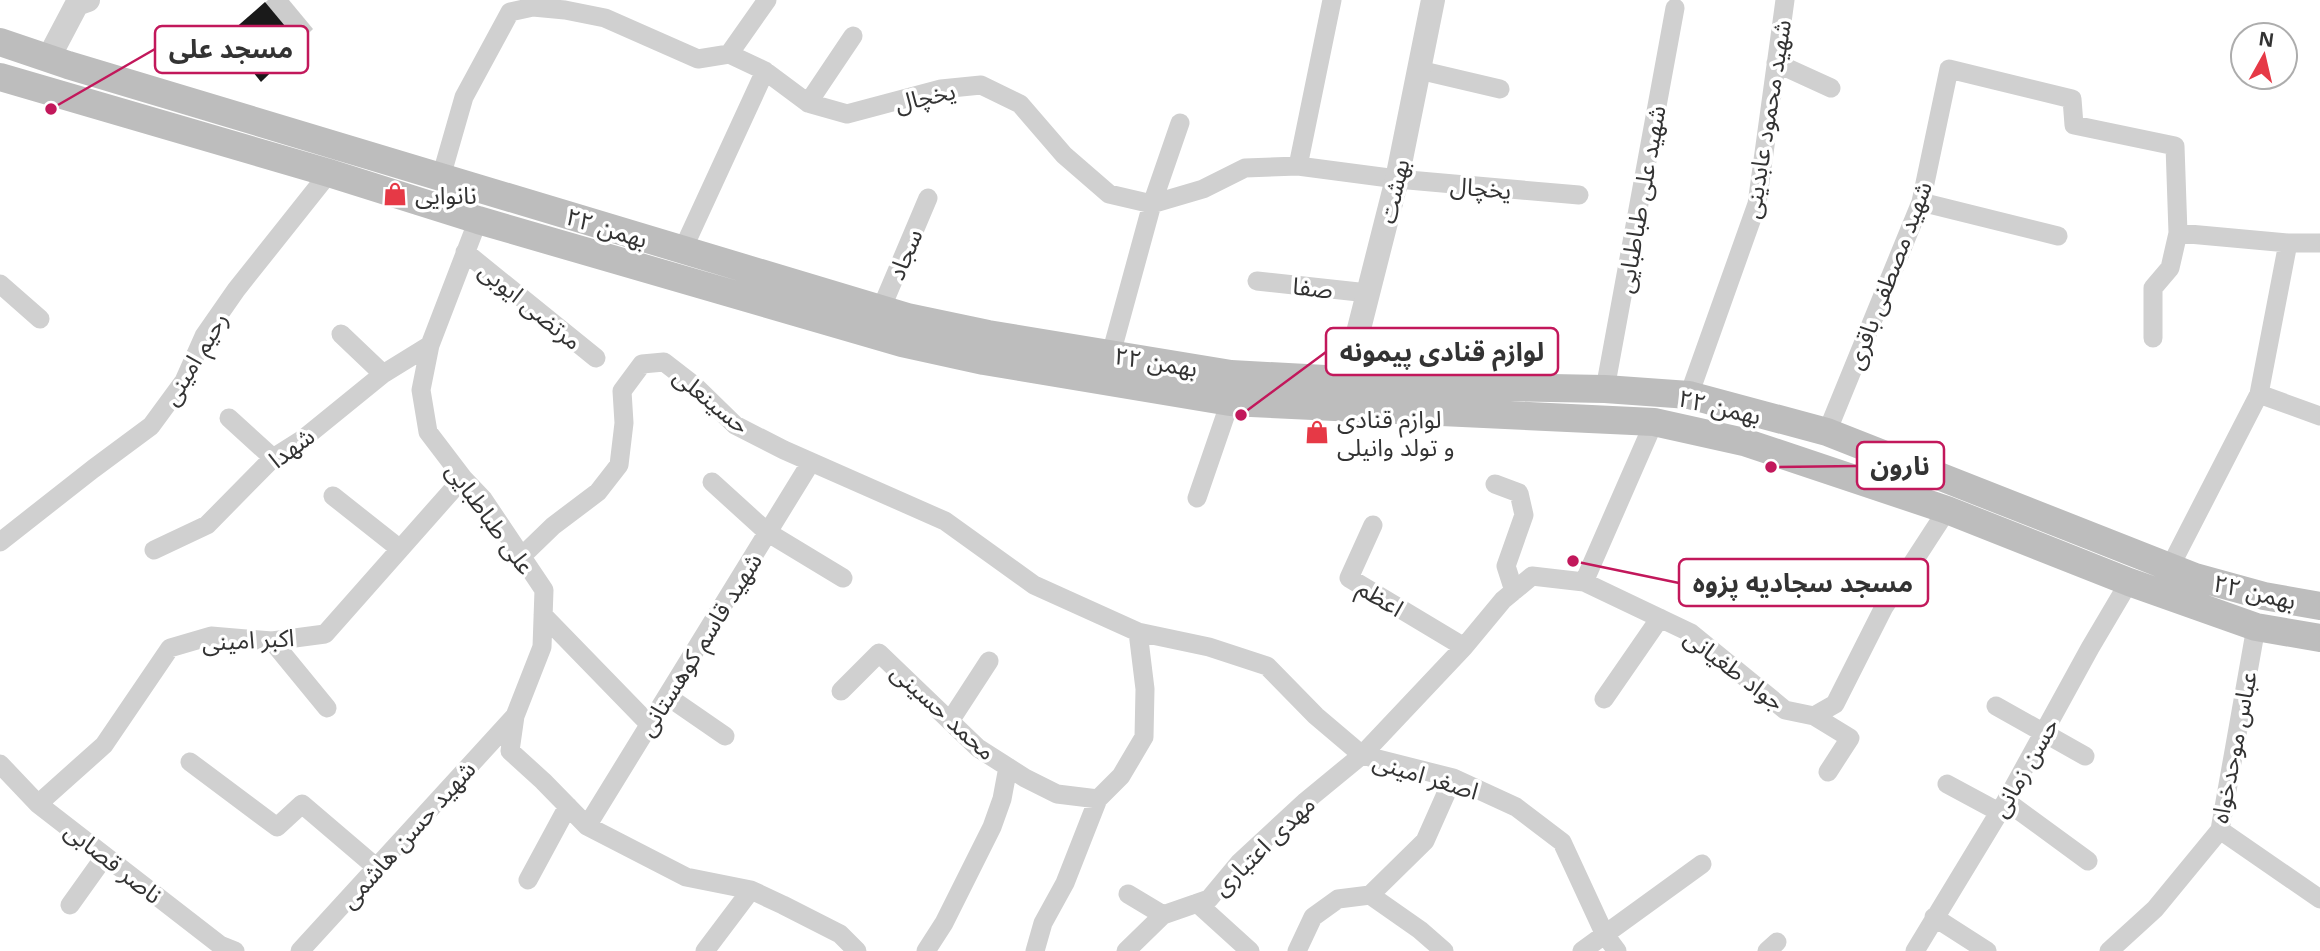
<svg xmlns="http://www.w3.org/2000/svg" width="2320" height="951" font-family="'Open Sans','Noto Sans Arabic',sans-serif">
  <rect width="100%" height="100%" fill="#fff"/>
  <path fill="#0003" d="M 268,0 L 289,0 L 313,29 L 262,79 L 242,23 Z"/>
  <path fill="#1a1a1a" d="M 265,2 L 300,44 L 261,82 L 225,37 Z"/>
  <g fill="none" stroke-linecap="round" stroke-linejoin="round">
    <path stroke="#d0d0d0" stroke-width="19" d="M 729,54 L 767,0
      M 1776,63 L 1831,88
      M 1419,70 L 1500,89
      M 808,103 L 853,36
      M 1298,166 L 1332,0
      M 441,177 L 464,97 L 510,12 L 533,7 L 565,10 L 605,18 L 698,59 L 729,54 L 765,71 L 808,103 L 847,114 L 941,89 L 981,85 L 1020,104 L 1064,155 L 1109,194 L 1152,204 L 1203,189 L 1245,168 L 1298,166 L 1397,179 L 1579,195
      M 1921,202 L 2058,236
      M 478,220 L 430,345 L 421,390 L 428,432 L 463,478 L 483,499 L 544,590 L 542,647 L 515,716 L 510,751 L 543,781 L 587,826 L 686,877 L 751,890 L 783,905 L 840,934 L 857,951
      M 2178,233 L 2288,243
      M 683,249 L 765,71
      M 465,252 L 596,358
      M 1257,281 L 1368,293
      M 0,284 L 40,319
      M 881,309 L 928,198
      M 341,334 L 383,374
      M 1111,354 L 1152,204 L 1180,123
      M 1605,389 L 1675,8
      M 2259,394 L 2320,416
      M 1689,395 L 1757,204 L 1785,0
      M 229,418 L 273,458
      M 1827,432 L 1921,202 L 1949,69 L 2072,99 L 2074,125 L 2175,146 L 2178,233 L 2170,268 L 2153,288 L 2153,338
      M 712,482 L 767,532 L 843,578
      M 1495,484 L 1519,493 L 1524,515 L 1506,566 L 1514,591
      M 333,496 L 400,549
      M 1197,498 L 1230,402
      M 1373,525 L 1349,578 L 1464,647
      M 0,542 L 93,469 L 151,426 L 184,381 L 204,336 L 236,290 L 329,173
      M 154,550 L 207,525 L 273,458 L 303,439 L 383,374 L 430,345
      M 522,556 L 553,526 L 598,492 L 619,465 L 624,423 L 622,391 L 642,364 L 664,362 L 695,386 L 735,425 L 784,450 L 945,521 L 1034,585 L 1138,632 L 1209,647 L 1267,666 L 1316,716 L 1362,755 L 1453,778 L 1516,807 L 1562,842 L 1605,935 L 1617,951
      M 2170,567 L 2259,394 L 2288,243 L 2320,243
      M 1584,582 L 1691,633 L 1785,710 L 1814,716 L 1835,704 L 1884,607 L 1947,510
      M 543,615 L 649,724
      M 272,641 L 327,708
      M 841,691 L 879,653 L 978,748 L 1025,778 L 1057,794 L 1098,799
      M 667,696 L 725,736
      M 1604,699 L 1660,618
      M 1996,706 L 2085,756
      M 1814,716 L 1850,738 L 1828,772
      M 950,721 L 989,661
      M 190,762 L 277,827 L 302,804 L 377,868
      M 0,764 L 38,804 L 220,945 L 235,951
      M 1947,784 L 1999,812
      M 2006,801 L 2088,861
      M 38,804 L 104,745 L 170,648 L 211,636 L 272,641 L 325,634 L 463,478
      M 587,826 L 811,462
      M 2220,830 L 2320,899
      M 528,880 L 568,806
      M 1128,894 L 1163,915
      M 1370,895 L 1425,841 L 1453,778
      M 1197,903 L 1250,951
      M 70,905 L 105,856
      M 1934,917 L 1987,951
      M 300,951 L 515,716
      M 705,951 L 751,890
      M 926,951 L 944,923 L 992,827 L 1002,799 L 1008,767
      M 1035,951 L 1043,923 L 1065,883 L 1098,799 L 1121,776 L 1144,737 L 1145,689 L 1138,632
      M 1126,951 L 1163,915 L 1209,899 L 1239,863 L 1306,801 L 1362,755 L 1464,647 L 1503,600 L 1532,576 L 1584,582 L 1654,422
      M 1297,951 L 1313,917 L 1338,899 L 1370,895 L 1420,930 L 1444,951
      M 1582,951 L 1702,864
      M 1767,951 L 1777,942
      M 1915,951 L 2006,801 L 2090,648 L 2129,582
      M 2109,951 L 2155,909 L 2220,830 L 2256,627"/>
    <path stroke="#d0d0d0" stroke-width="24" d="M 48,59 L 77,4 L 88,0
      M 1346,380 L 1397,179 L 1433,0"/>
    <path stroke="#bdbdbd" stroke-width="28" d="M 0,42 L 68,65 L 907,317 L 988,334 L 1231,374 L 1455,386 L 1605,389 L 1689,395 L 1827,432 L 2195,577 L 2264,596 L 2320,606
      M 0,77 L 329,173 L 478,220 L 902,343 L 984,361 L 1230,402 L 1654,422 L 1744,442 L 1947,510 L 2129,582 L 2256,627 L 2320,638"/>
  </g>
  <defs>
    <g id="shop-bare" transform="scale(1.89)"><path d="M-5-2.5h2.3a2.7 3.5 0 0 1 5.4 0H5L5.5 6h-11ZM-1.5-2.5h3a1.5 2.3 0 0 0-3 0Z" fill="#e63946" stroke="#fff" stroke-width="2.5" paint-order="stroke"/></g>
  </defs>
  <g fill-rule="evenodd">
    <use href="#shop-bare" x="395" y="194"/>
    <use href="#shop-bare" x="1317" y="432"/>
  </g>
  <g text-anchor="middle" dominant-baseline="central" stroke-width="7" stroke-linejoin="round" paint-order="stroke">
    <g font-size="24" fill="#333" stroke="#fff">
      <text transform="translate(925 96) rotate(-13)">یخچال</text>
      <text transform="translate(1766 119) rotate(-81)">شهید محمود عابدینی</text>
      <text transform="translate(1481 187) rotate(5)">یخچال</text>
      <text transform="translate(1393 191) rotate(-77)">بهشت</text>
      <text transform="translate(1640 199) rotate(-80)">شهید علی طباطبایی</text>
      <text transform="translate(607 227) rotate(17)">۲۲ بهمن</text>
      <text transform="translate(904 254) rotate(-67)">سجاد</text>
      <text transform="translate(1888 275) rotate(-69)">شهید مصطفی باقری</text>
      <text transform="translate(1313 287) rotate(6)">صفا</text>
      <text transform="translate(531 305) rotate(39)">مرتضی ایوبی</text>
      <text transform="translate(194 358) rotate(-59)">رحیم امینی</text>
      <text transform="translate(1156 361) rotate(9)">۲۲ بهمن</text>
      <text transform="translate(712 400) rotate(39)">حسینعلی</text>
      <text transform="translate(1720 406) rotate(13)">۲۲ بهمن</text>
      <text transform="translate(291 447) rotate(-37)">شهدا</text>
      <text transform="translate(491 518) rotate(54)">علی طباطبایی</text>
      <text transform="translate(2255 591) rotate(13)">۲۲ بهمن</text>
      <text transform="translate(1381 597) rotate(31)">اعظم</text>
      <text transform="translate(248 639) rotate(-3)">اکبر امینی</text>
      <text transform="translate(699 644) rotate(-58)">شهید قاسم کوهستانی</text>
      <text transform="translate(1735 669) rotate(37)">جواد طغیانی</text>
      <text transform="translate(944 711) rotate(42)">محمد حسینی</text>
      <text transform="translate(2233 747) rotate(-79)">عباس موحدخواه</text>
      <text transform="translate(2024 767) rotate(-60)">حسن زمانی</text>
      <text transform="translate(1426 775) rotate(17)">اصغر امینی</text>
      <text transform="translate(407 834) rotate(-48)">شهید حسن هاشمی</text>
      <text transform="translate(1263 845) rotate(-44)">مهدی اعتباری</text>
      <text transform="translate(114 862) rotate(38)">ناصر قصابی</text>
    </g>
    <g font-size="24" fill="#333" stroke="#fff" text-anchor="start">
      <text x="415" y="194">نانوایی</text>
      <text x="1337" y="418">لوازم قنادی<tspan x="1337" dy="28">و تولد وانیلی</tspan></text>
    </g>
  </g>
  <path fill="none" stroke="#c2185b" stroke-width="2.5" d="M51 109L155 49M1241 415L1326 352M1771 467L1857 466M1573 561L1679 583"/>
  <g fill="#c2185b" stroke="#fff" stroke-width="2.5">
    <circle cx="51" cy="109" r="7"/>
    <circle cx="1241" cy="415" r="7"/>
    <circle cx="1771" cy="467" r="7"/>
    <circle cx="1573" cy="561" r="7"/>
  </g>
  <g fill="#fff" stroke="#c2185b" stroke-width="2.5">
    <rect x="155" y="26" width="153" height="47" rx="7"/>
    <rect x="1326" y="328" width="232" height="47" rx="7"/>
    <rect x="1857" y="442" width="87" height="47" rx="7"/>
    <rect x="1679" y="559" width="249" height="47" rx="7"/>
  </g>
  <g font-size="26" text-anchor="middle" font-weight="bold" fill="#333">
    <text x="231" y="58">مسجد علی</text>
    <text x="1442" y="361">لوازم قنادی پیمونه</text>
    <text x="1900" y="475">نارون</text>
    <text x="1803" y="592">مسجد سجادیه پزوه</text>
  </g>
  <g transform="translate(2264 56) rotate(8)"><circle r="33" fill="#ffffff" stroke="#adadad" stroke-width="2"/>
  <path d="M0-5L12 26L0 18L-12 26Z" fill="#e63946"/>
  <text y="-10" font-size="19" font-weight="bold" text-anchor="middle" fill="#333333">N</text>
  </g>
</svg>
